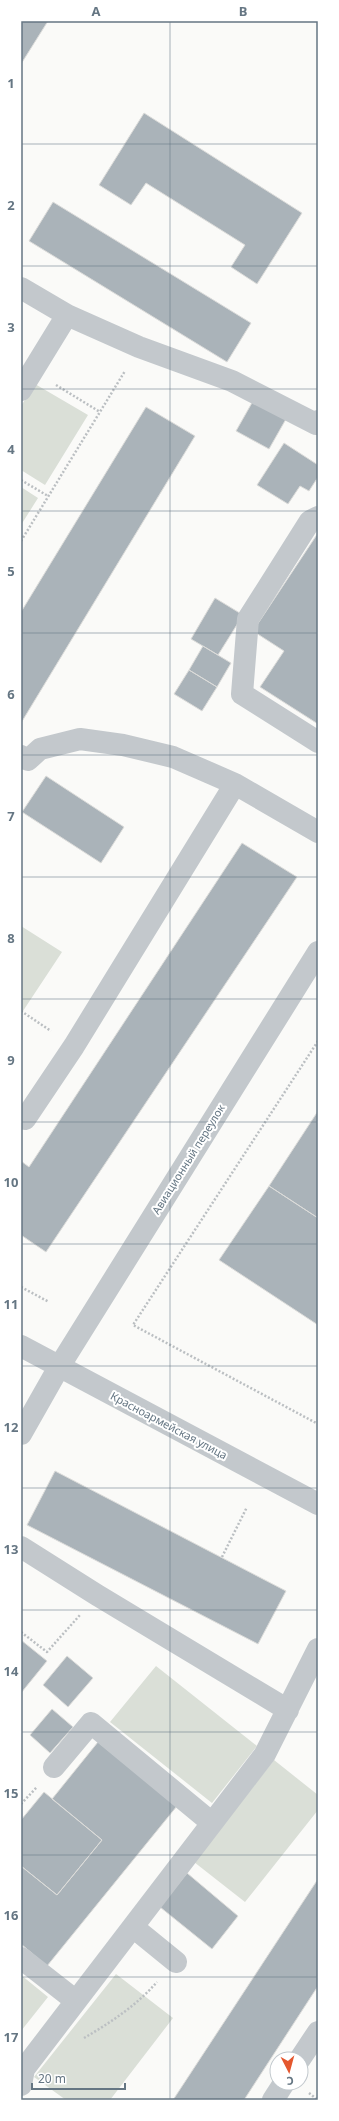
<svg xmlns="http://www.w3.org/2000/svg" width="339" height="2121" font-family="'Noto Sans',sans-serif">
  <rect width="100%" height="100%" fill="#fafaf8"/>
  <path fill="#dadfd7" d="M 35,384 L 88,415 L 45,485 L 21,470 L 21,406 Z
    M 21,487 L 38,498 L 21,525 Z
    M 21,926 L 62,952 L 21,1014 Z
    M 156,1666 L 257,1746 L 212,1803 L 110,1722 Z
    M 274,1760 L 318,1795 L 318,1810 L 245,1902 L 194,1862 Z
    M 116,1974 L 173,2018 L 110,2100 L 66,2100 L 34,2077 Z
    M 21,1975 L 48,1997 L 21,2031 Z"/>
  <path fill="#aab3b9" stroke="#dcdcda" d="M 21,21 L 48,21 L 21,64 Z
    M 144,113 L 302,213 L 257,284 L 231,267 L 245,245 L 146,183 L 131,205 L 99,185 Z
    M 53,202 L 251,323 L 227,362 L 29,241 Z
    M 253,401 L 286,419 L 269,449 L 236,431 Z
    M 146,407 L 195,436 L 21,723 L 21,612 Z
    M 284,443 L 318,465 L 318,477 L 309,491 L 300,486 L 288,504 L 257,485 Z
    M 318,533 L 318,724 L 260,687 L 284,651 L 253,631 Z
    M 215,598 L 243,615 L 218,655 L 191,639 Z
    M 203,646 L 231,663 L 217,687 L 189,670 Z
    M 189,670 L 217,687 L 202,711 L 174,694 Z
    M 46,776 L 124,827 L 101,863 L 22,812 Z
    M 242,843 L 297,877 L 46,1252 L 21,1235 L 21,1161 L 29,1167 Z
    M 318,1111 L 318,1218 L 269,1186 Z
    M 269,1186 L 318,1218 L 318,1325 L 219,1260 Z
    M 55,1471 L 286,1591 L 258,1644 L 27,1525 Z
    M 21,1640 L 47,1661 L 21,1693 Z
    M 67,1656 L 93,1678 L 68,1707 L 43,1685 Z
    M 52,1709 L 73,1727 L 50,1753 L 30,1735 Z
    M 98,1742 L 177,1806 L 47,1966 L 21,1944 L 21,1866 L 57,1895 L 102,1840 L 52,1799 Z
    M 44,1792 L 102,1840 L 57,1895 L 21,1866 L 21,1820 Z
    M 187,1873 L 238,1916 L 212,1949 L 160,1907 Z
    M 318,1879 L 318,1986 L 244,2100 L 173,2100 Z"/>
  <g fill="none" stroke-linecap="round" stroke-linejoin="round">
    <path stroke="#bbbfc2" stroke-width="2.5" stroke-dasharray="2 2" stroke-linecap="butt" d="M 56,385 L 100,412
      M 21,480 L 48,496
      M 21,541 L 125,371
      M 21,1011 L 51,1031
      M 318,1041 L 133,1325 L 318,1424
      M 21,1287 L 49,1302
      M 222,1557 L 247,1507
      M 21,1632 L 47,1652 L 80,1615
      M 21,1804 L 37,1787
      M 84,2038 C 110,2023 137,2005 157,1982
      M 309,2093 L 318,2100"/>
    <path stroke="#c3c8cc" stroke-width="22" d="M 21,288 L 67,315 L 139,347 L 232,381 L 316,424 L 318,421
      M 21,390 L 67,315
      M 318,517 L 310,521 L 248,619 L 242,694 L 318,742
      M 21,756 L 28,760 L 40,749 L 80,739 L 123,745 L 173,757 L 235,784 L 318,832
      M 21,1116 L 25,1119 L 74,1046 L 235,784
      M 21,1346 L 318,1504
      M 21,1434 L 59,1367 L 318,952
      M 21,1547 L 97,1595 L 288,1710
      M 54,1767 L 91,1723 L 212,1823
      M 133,1927 L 176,1962
      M 21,1958 L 76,2001
      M 300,2059 L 318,2032
      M 21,2085 L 24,2069 L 265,1754 L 318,1649
      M 273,2100 L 284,2083"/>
  </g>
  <path fill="none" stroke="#657683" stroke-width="1" stroke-opacity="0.55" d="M 170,21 L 170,2100M 21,144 L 318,144M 21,266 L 318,266M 21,389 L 318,389M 21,511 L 318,511M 21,633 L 318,633M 21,755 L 318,755M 21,877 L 318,877M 21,999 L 318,999M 21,1122 L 318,1122M 21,1244 L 318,1244M 21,1366 L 318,1366M 21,1488 L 318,1488M 21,1610 L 318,1610M 21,1732 L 318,1732M 21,1855 L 318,1855M 21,1977 L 318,1977"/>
  <g text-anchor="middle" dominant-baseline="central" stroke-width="4" stroke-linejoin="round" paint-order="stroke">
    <g font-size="11" fill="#657683" stroke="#fff">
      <text transform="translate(188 1159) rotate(-58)">Авиационный переулок</text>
      <text transform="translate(169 1425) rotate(28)">Красноармейская улица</text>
    </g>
  </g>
  <rect width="339" height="2121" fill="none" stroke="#ffffff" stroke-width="44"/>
  <g transform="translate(289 2071) rotate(174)"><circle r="19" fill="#ffffff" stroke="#c1c8cd"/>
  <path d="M0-3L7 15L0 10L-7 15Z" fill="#e4572e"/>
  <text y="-6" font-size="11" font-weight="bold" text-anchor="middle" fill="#657683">С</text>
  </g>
  <path d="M32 2083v6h93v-6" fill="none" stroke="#657683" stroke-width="2"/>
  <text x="38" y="2083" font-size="12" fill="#657683" stroke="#ffffff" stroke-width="3" paint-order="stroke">20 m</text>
  <rect x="22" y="22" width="295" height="2077" fill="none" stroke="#657683" stroke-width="1.5"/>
  <g font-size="13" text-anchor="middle" font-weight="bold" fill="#657683">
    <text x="96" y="16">A</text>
    <text x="243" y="16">B</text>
    <text x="11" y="88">1</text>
    <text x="11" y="210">2</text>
    <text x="11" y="332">3</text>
    <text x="11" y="454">4</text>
    <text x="11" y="576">5</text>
    <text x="11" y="699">6</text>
    <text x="11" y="821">7</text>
    <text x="11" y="943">8</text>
    <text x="11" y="1065">9</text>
    <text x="11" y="1187">10</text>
    <text x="11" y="1309">11</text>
    <text x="11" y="1432">12</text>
    <text x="11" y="1554">13</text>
    <text x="11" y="1676">14</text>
    <text x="11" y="1798">15</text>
    <text x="11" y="1920">16</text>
    <text x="11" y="2042">17</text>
  </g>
</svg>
